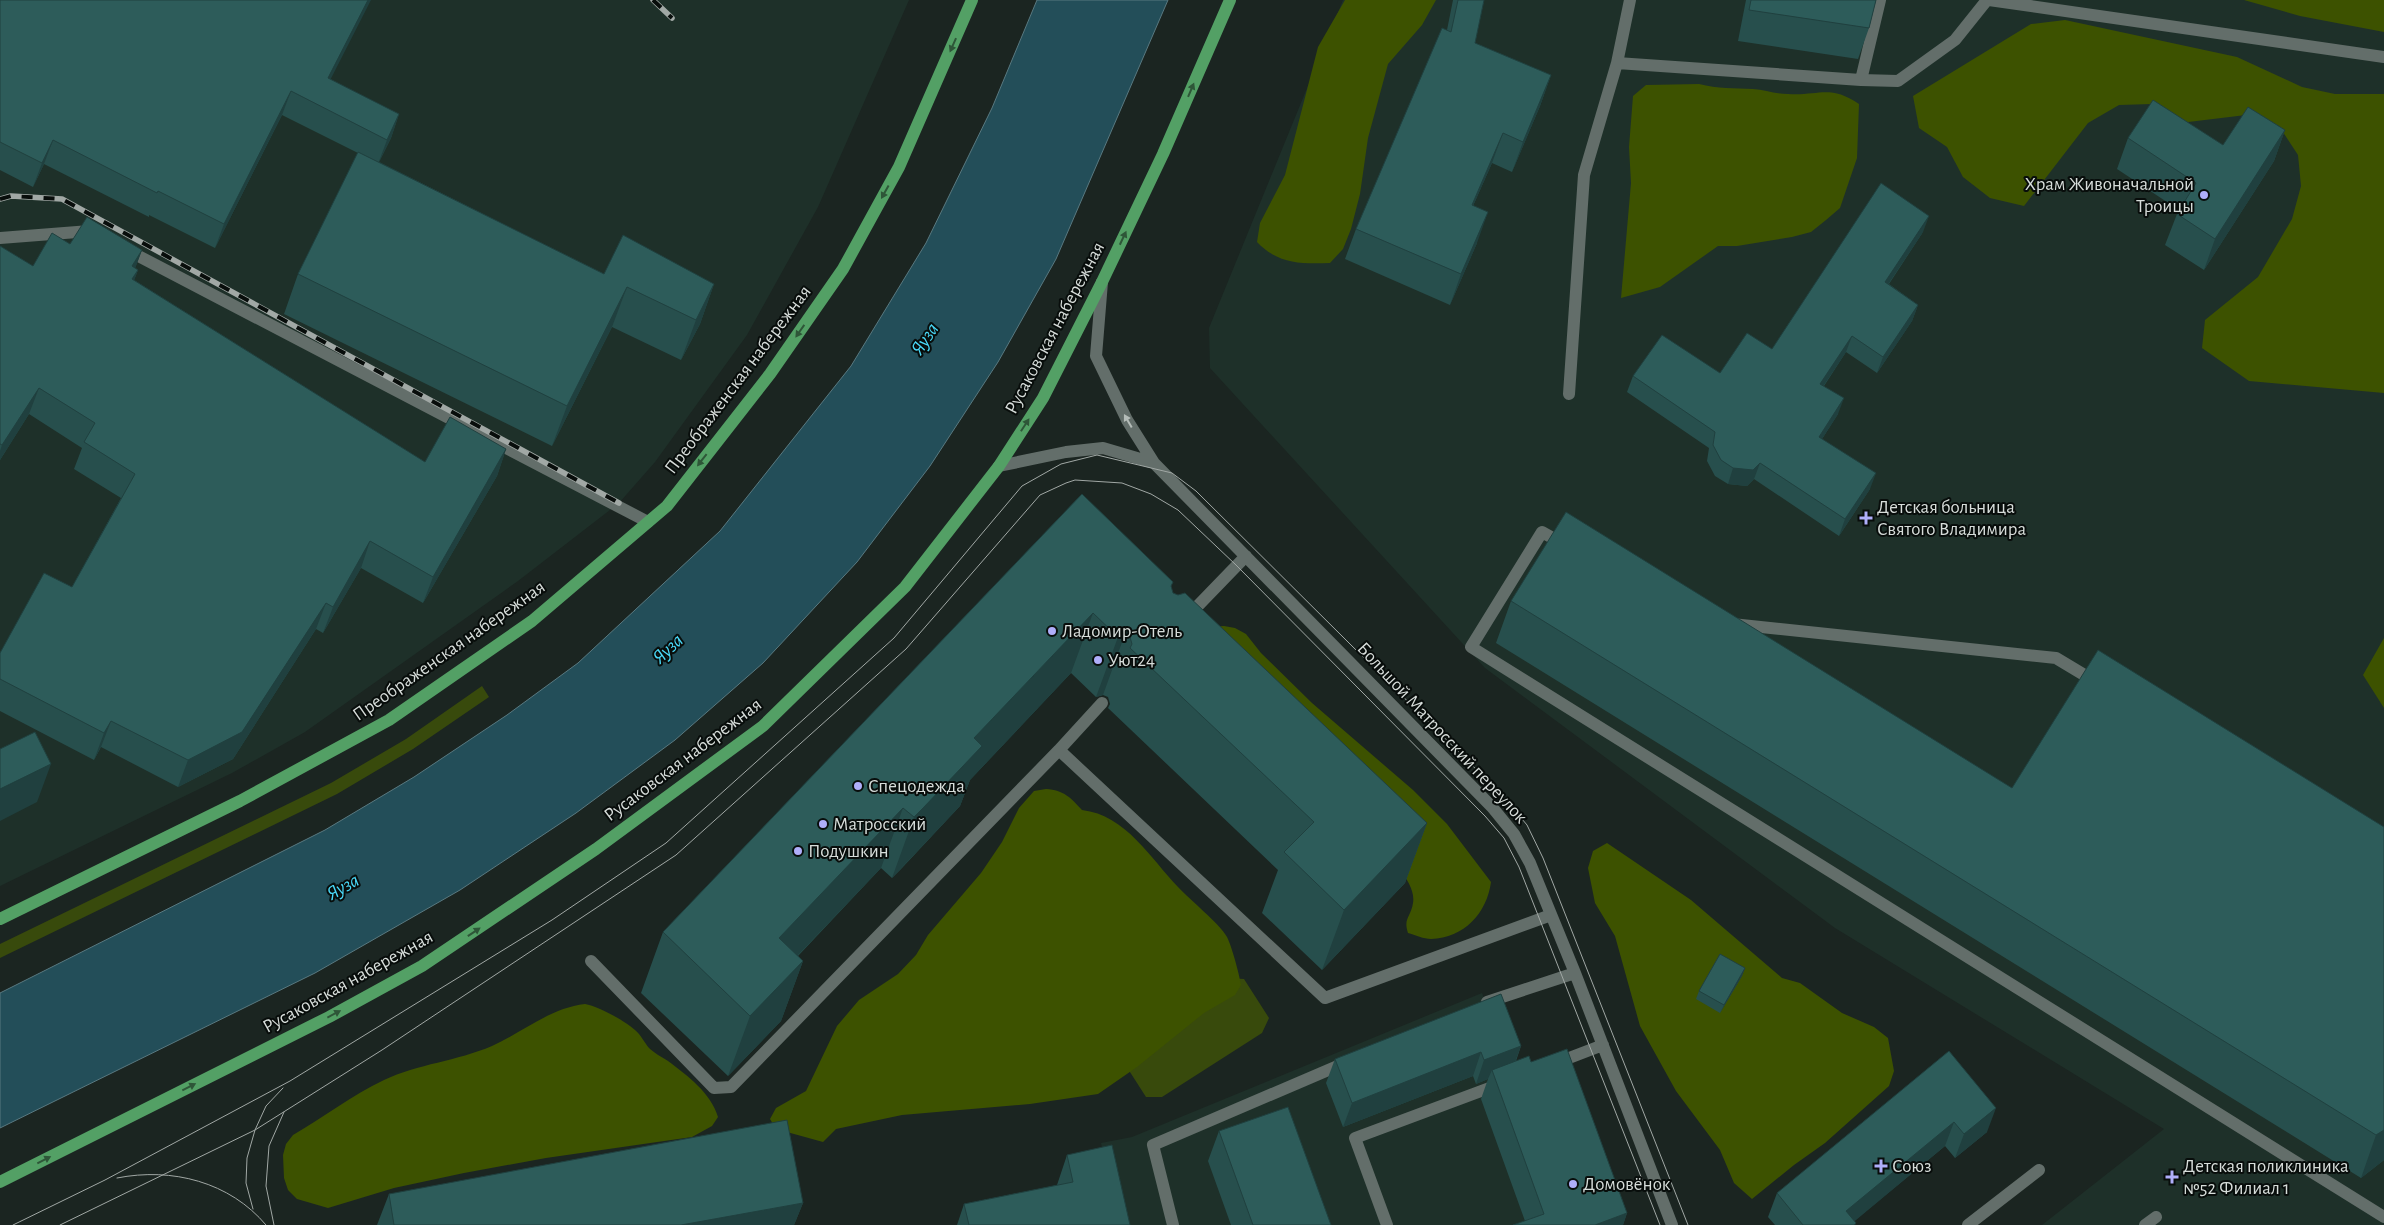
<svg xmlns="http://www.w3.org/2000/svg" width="2384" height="1225" font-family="'Alegreya Sans',sans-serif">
  <rect width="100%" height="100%" fill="#1b2521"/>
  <path fill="#1e3029" d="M 0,0 L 909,0 L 818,207 L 747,335 L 655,462 L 619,503 L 518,581 L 305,732 L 232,773 L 0,886 Z
    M 1343,0 L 2384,0 L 2384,1225 L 2042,1225 L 2164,1129 L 1835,928 L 1485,668 L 1210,368 L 1209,328 Z
    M 1482,993 L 1509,1062 L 1610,1225 L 1119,1225 L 1101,1143 L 1132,1137 Z"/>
  <path fill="#384a0c" d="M 482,686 L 489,697 L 413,749 L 337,794 L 0,958 L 0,944 L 331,783 L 406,739 Z
    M 1227,978 L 1244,979 L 1269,1018 L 1262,1033 L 1162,1097 L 1146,1097 L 1121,1058 Z"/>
  <path fill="#3d5200" d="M 1345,0 L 1436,0 L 1422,25 L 1388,64 L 1368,138 L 1360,194 L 1351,229 L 1343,249 L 1330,263 C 1300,264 1278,264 1257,242 L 1260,223 L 1285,175 L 1318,47 Z
    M 2244,0 L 2384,0 L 2384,32 L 2300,16 Z
    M 2065,20 L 2237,57 L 2302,87 L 2335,94 L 2384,94 L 2384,393 L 2249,381 L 2202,348 L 2205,320 L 2258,277 L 2292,219 L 2301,186 L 2298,155 L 2279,126 L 2246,115 L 2180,123 L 2152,104 L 2119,105 L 2088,123 L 2024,206 L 1990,198 L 1963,177 L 1947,147 L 1919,128 L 1913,96 L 2031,24 Z
    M 1699,84 C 1718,89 1734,88 1753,89 C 1765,90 1776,94 1788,94 C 1819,96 1830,84 1859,104 L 1857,158 L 1840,208 L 1826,220 L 1811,232 L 1792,237 L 1737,246 L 1718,246 L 1660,287 L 1621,298 L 1631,183 L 1629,147 L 1633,96 L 1646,85 Z
    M 1224,626 L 1235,628 L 1246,634 L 1261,653 L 1312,703 L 1413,790 L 1447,824 L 1491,882 C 1487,913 1464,938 1431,939 C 1424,939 1415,935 1408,933 C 1403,918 1411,917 1413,903 C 1415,891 1407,880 1401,870 L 1211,627 Z
    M 2384,638 L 2384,708 L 2363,675 Z
    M 1046,789 C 1064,790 1071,798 1082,810 C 1126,815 1151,859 1178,887 C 1190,900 1219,923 1227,937 C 1232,947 1239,973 1241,985 L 1235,995 L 1204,1013 L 1137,1067 L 1098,1094 L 1030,1104 L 902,1115 L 836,1129 L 823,1142 L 776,1129 L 770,1119 L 776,1108 L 806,1091 L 837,1026 L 859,1000 L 898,974 L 916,955 L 928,935 L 981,873 L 1002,842 L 1019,808 L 1034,791 Z
    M 1607,843 L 1691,900 L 1782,978 L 1800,983 L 1842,1013 L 1874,1027 L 1888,1038 L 1894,1071 L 1889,1086 L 1825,1143 L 1794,1165 L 1752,1199 L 1734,1183 L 1720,1150 L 1676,1091 L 1640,1026 L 1615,936 L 1595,903 L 1588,868 L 1593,851 Z
    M 585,1004 C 598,1006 625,1021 635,1030 C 641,1035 644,1042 649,1048 C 654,1053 662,1057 668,1061 C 688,1076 711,1093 718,1117 L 712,1126 L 692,1137 L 546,1158 L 464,1173 L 394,1188 L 328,1208 L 297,1199 L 288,1190 L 284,1178 L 283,1155 L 286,1144 L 293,1135 C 323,1118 352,1095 384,1080 C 418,1064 457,1061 492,1046 C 523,1032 550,1008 585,1004 Z"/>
  <path fill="#234e59" stroke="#597980" d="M 1037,0 L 1168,0 L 1056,259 L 998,362 L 930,466 L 857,562 L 763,663 L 675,740 L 576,813 L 460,890 L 315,973 L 0,1128 L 0,993 L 325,830 L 414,777 L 507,715 L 578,663 L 720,531 L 851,366 L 926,243 L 992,108 Z"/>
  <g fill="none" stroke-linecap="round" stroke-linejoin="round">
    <path stroke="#636e6a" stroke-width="12" d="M 1989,0 L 2384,57
      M 1617,63 L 1630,0
      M 1861,80 L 1898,81 L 1955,40 L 1987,0
      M 0,238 L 90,231 L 94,233
      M 125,249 L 648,522
      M 1102,282 L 1096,356 L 1127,420 L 1154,463 L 1492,807 L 1514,834 L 1530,863 L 1575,973 L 1672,1225
      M 1569,394 L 1584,175 L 1617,63 L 1861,80 L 1880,0
      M 999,466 L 1066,452 L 1103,448 L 1154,463
      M 1565,545 L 1542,532 L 1471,647 L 2384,1217
      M 1187,617 L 1246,556
      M 1732,624 L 2056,658 L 2096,682
      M 1059,750 L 1102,703
      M 591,961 L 714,1088 L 731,1087 L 1059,750 L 1325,998 L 1551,915
      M 1487,1002 L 1575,973
      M 1556,1063 L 1603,1045
      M 1173,1225 L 1153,1145 L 1347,1062
      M 1387,1225 L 1355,1138 L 1500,1084
      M 1968,1225 L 2039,1170
      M 2145,1225 L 2156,1217"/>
    <path stroke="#53a065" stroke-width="12" d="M 0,919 L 240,801 L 389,720 L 532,621 L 667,506 L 770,374 L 843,269 L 899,167 L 972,0
      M 0,1182 L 329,1017 L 422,966 L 596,849 L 763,726 L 905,587 L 999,466 L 1043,398 L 1102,282 L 1163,154 L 1230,0"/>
    <path stroke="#a1a8a5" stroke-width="1" d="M 117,1178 C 172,1167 230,1182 266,1225
      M 253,1209 L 246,1183 L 247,1158 L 255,1130 L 266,1106 L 283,1088
      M 13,1225 L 105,1180 L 290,1081 L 552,920 L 666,843 L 894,638 L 1022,486 L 1061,464 L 1097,455 L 1172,473 L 1196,491 L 1501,794 L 1527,825 L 1543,858 L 1688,1225
      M 60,1225 L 255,1130 L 382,1050 L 676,855 L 906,649 L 1040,495 L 1066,483 L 1075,480 L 1122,483 L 1151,494 L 1178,510 L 1236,565 L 1485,816 L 1504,838 L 1519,867 L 1660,1225
      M 274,1225 L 266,1186 L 269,1146 L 284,1112"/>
    <g stroke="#a1a8a5" stroke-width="5.5">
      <path id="rail" d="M 653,0 L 672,18
        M 0,199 L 11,196 L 62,199 L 619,503"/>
    </g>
    <use href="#rail" stroke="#080d0b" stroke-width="4" stroke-dasharray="11" stroke-linecap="butt"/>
  </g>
  <path fill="#274f4d" d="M 0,0 L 331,80 L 399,114 L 391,138 L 379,162 L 604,274 L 714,284 L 700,324 L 681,360 L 612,327 L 552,446 L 284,314 L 298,274 L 358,153 L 282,115 L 215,248 L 149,215 L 149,217 L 44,164 L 33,187 L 0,170 Z
    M 1453,0 L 1484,0 L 1475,43 L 1551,75 L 1540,106 L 1512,172 L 1492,163 L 1473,206 L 1477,243 L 1450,305 L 1345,259 L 1356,229 L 1447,30 Z
    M 1746,0 L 1876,0 L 1869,28 L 1858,59 L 1738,41 Z
    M 2285,130 L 2274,161 L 2204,270 L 2165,245 L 2177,214 L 2179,210 L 2117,169 L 2128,138 L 2223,145 Z
    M 1923,232 L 1889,284 L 1918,305 L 1912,321 L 1877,373 L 1846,352 L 1824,386 L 1838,414 L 1822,439 L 1870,489 L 1839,536 L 1754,479 L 1747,486 L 1728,484 L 1715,476 L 1707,461 L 1709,448 L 1627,392 L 1633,376 L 1720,373 L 1772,349 Z
    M 0,246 L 33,266 L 142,250 L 135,268 L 138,270 L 134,280 L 425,462 L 506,449 L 497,476 L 423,603 L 361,568 L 323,633 L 316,629 L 233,759 L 178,787 L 101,747 L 94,760 L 0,711 L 0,653 L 72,587 L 121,498 L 74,469 L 82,448 L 29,414 L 0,460 Z
    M 1082,494 L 1171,587 L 1173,593 L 1427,823 L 1405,883 L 1322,970 L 1262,913 L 1278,870 L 1108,708 L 1110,704 L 1108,697 L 1103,695 L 1096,697 L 1071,673 L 970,780 L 960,806 L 902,868 L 892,878 L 881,868 L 798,956 L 803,961 L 781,1021 L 728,1076 L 641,993 L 663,932 Z
    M 1511,601 L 2012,788 L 2384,827 L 2384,1160 L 2361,1178 L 1496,643 Z
    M 1745,968 L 1742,976 L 1720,1013 L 1696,999 L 1699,991 Z
    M 1521,1046 L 1516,1061 L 1531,1062 L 1627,1213 L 1623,1225 L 1513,1225 L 1525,1221 L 1481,1099 L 1488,1079 L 1476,1084 L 1473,1076 L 1343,1127 L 1326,1083 L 1335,1059 Z
    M 1949,1051 L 1987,1132 L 1955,1158 L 1945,1146 L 1854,1221 L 1856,1223 L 1855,1225 L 1775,1225 L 1768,1217 L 1777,1193 Z
    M 1219,1131 L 1331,1225 L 1231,1225 L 1208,1161 Z
    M 1067,1155 L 1130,1225 L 957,1225 L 964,1204 L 1057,1185 Z
    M 389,1194 L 803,1203 L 794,1225 L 377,1225 Z"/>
  <path fill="#20403f" d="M 368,0 L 371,0 L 319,102 L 328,78 Z
    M 1551,75 L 1540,106 L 1512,172 L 1523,142 Z
    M 291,91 L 282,115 L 215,248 L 224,224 Z
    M 399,114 L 391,138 L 378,164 L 387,140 Z
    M 2285,130 L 2274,161 L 2204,270 L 2215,239 Z
    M 1503,133 L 1492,163 L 1460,235 L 1472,205 Z
    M 53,140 L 44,164 L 33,187 L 42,163 Z
    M 1488,212 L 1477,243 L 1450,305 L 1461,274 Z
    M 1929,216 L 1923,232 L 1879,298 L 1885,282 Z
    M 142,250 L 132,277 L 132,266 Z
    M 138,270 L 128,297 L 132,279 Z
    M 714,284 L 700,324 L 681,360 L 696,320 Z
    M 627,287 L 612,327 L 552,446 L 567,406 Z
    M 1918,305 L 1912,321 L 1877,373 L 1883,357 Z
    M 1852,336 L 1846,352 L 1814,400 L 1820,384 Z
    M 39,388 L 29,414 L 0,460 L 0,451 L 2,445 Z
    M 1844,398 L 1838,414 L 1813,453 L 1819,437 Z
    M 506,449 L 497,476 L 423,603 L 433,577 Z
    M 1760,463 L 1754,479 L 1747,486 L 1728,484 L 1733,468 Z
    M 1876,473 L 1870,489 L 1839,536 L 1845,519 Z
    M 370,541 L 361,568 L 323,633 L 333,607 Z
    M 326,603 L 316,629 L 233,759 L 178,787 L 188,760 Z
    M 1093,613 L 1071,673 L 970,780 L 960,806 L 892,878 L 914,817 L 974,738 Z
    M 1125,634 L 1103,695 L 1096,697 L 1118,637 Z
    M 111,721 L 101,747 L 94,760 L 104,733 Z
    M 51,764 L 37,802 L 0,821 L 0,789 Z
    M 903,808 L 881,868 L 757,998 L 779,938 Z
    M 1427,823 L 1405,883 L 1322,970 L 1344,910 Z
    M 803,961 L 781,1021 L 728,1076 L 750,1016 Z
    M 1745,968 L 1742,976 L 1720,1013 L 1724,1005 Z
    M 1521,1046 L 1512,1070 L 1492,1070 L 1488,1079 L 1476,1084 L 1484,1060 Z
    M 1481,1052 L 1473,1076 L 1343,1127 L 1352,1103 Z
    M 1996,1108 L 1987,1132 L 1955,1158 L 1964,1134 Z
    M 1954,1122 L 1945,1146 L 1850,1225 L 1846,1211 Z
    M 2384,1130 L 2384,1160 L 2361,1178 L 2376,1135 Z
    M 803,1203 L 794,1225 L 681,1225 Z
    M 1627,1213 L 1623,1225 L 1595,1225 Z"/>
  <path fill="#2d5c5a" stroke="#20403f" d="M 0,0 L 368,0 L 328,78 L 399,114 L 387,140 L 291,91 L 224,224 L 158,191 L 157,193 L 53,140 L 42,163 L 0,142 Z
    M 1458,0 L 1484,0 L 1475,43 L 1551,75 L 1523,142 L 1503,133 L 1472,205 L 1488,212 L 1461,274 L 1356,229 L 1442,28 L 1451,32 Z
    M 1751,0 L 1876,0 L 1869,28 L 1749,10 Z
    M 2153,100 L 2223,145 L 2248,107 L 2285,130 L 2215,239 L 2177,214 L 2196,183 L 2128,138 Z
    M 358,152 L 604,274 L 623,235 L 714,284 L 696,320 L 627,287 L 567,406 L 298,274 Z
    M 1881,183 L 1929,216 L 1885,282 L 1918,305 L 1883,357 L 1852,336 L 1820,384 L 1844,398 L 1819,437 L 1876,473 L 1845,519 L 1760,463 L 1753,470 L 1733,468 L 1721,460 L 1713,445 L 1715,432 L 1633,376 L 1662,335 L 1720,373 L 1747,333 L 1772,349 Z
    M 87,217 L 142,250 L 132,266 L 138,270 L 132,279 L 425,462 L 450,417 L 506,449 L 433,577 L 370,541 L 333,607 L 326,603 L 242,732 L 188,760 L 111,721 L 104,733 L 0,679 L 0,653 L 44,573 L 72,587 L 135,474 L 84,442 L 95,423 L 39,388 L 2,445 L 0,444 L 0,246 L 33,266 L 52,233 L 70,244 Z
    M 1082,494 L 1173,582 L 1171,586 L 1173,593 L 1178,595 L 1185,593 L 1427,823 L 1344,910 L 1284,852 L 1314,822 L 1130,648 L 1132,644 L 1130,637 L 1125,634 L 1118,637 L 1093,613 L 974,738 L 982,746 L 924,807 L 914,817 L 903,808 L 779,938 L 803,961 L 750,1016 L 663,932 Z
    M 1566,512 L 2012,788 L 2098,650 L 2384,827 L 2384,1130 L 2376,1135 L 1511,601 Z
    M 35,732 L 51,764 L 0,789 L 0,749 Z
    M 1720,954 L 1745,968 L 1724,1005 L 1699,991 Z
    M 1501,994 L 1521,1046 L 1484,1060 L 1481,1052 L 1352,1103 L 1335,1059 Z
    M 1567,1049 L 1627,1213 L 1595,1225 L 1513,1225 L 1544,1214 L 1492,1070 L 1529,1056 L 1531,1062 Z
    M 1949,1051 L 1996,1108 L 1964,1134 L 1954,1122 L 1846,1211 L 1856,1223 L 1854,1225 L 1803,1225 L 1777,1193 Z
    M 1288,1107 L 1331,1225 L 1253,1225 L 1219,1131 Z
    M 787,1120 L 803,1203 L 681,1225 L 394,1225 L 389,1194 Z
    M 1112,1145 L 1130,1225 L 969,1225 L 964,1204 L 1073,1182 L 1067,1155 Z"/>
  <defs><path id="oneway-solid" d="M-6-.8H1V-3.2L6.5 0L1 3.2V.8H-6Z" transform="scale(1.25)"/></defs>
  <g fill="#2e5638">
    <use href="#oneway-solid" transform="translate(953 45) rotate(114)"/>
    <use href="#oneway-solid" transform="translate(1191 90) rotate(-67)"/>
    <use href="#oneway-solid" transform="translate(885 192) rotate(119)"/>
    <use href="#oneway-solid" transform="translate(1123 238) rotate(-65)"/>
    <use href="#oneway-solid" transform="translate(800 331) rotate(125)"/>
    <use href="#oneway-solid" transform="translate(1025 425) rotate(-57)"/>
    <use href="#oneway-solid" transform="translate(702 460) rotate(128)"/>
    <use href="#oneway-solid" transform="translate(474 932) rotate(-34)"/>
    <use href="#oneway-solid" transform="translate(334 1014) rotate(-28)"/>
    <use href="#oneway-solid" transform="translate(189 1087) rotate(-27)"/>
    <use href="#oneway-solid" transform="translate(44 1160) rotate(-27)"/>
  </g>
  <use fill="#b4bcb8" href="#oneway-solid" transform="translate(1128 421) rotate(-120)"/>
  <g fill="#afaefa" stroke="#080d0b" stroke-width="2">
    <circle cx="2204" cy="195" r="5"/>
    <path d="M1863.5 510.5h5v5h5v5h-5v5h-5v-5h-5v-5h5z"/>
    <circle cx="1052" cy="631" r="5"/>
    <circle cx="1098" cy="660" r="5"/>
    <circle cx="858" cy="786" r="5"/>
    <circle cx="823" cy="824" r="5"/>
    <circle cx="798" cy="851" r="5"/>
    <path d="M1878.5 1158.5h5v5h5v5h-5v5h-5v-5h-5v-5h5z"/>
    <path d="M2169.5 1169.5h5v5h5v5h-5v5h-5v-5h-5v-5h5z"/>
    <circle cx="1573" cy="1184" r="5"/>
  </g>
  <g text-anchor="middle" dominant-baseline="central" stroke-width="4" stroke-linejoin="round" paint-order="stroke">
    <g font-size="19" fill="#d7ddda" stroke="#080d0b" text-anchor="start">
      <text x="2194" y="184" text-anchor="end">Храм Живоначальной<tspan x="2194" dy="22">Троицы</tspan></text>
      <text x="1877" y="507">Детская больница<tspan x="1877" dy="22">Святого Владимира</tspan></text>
      <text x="1062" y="631">Ладомир-Отель</text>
      <text x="1108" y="660">Уют24</text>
      <text x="868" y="786">Спецодежда</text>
      <text x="833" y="824">Матросский</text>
      <text x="808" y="851">Подушкин</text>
      <text x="1892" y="1166">Союз</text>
      <text x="2183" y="1166">Детская поликлиника<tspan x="2183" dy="22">№52 Филиал 1</tspan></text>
      <text x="1583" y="1184">Домовёнок</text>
    </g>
    <g font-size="19" fill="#d7ddda" stroke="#080d0b">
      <text transform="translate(1055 328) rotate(-62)">Русаковская набережная</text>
      <text transform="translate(738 380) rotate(-53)">Преображенская набережная</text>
      <text transform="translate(449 651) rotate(-35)">Преображенская набережная</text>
      <text transform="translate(1442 733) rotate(47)">Большой Матросский переулок</text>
      <text transform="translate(683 760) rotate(-37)">Русаковская набережная</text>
      <text transform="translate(348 982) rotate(-29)">Русаковская набережная</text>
    </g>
    <g font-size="20" font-style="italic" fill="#49d8f7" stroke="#080d0b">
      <text transform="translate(925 339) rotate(-56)">Яуза</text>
      <text transform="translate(668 649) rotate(-43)">Яуза</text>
      <text transform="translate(343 887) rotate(-29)">Яуза</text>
    </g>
  </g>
</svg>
